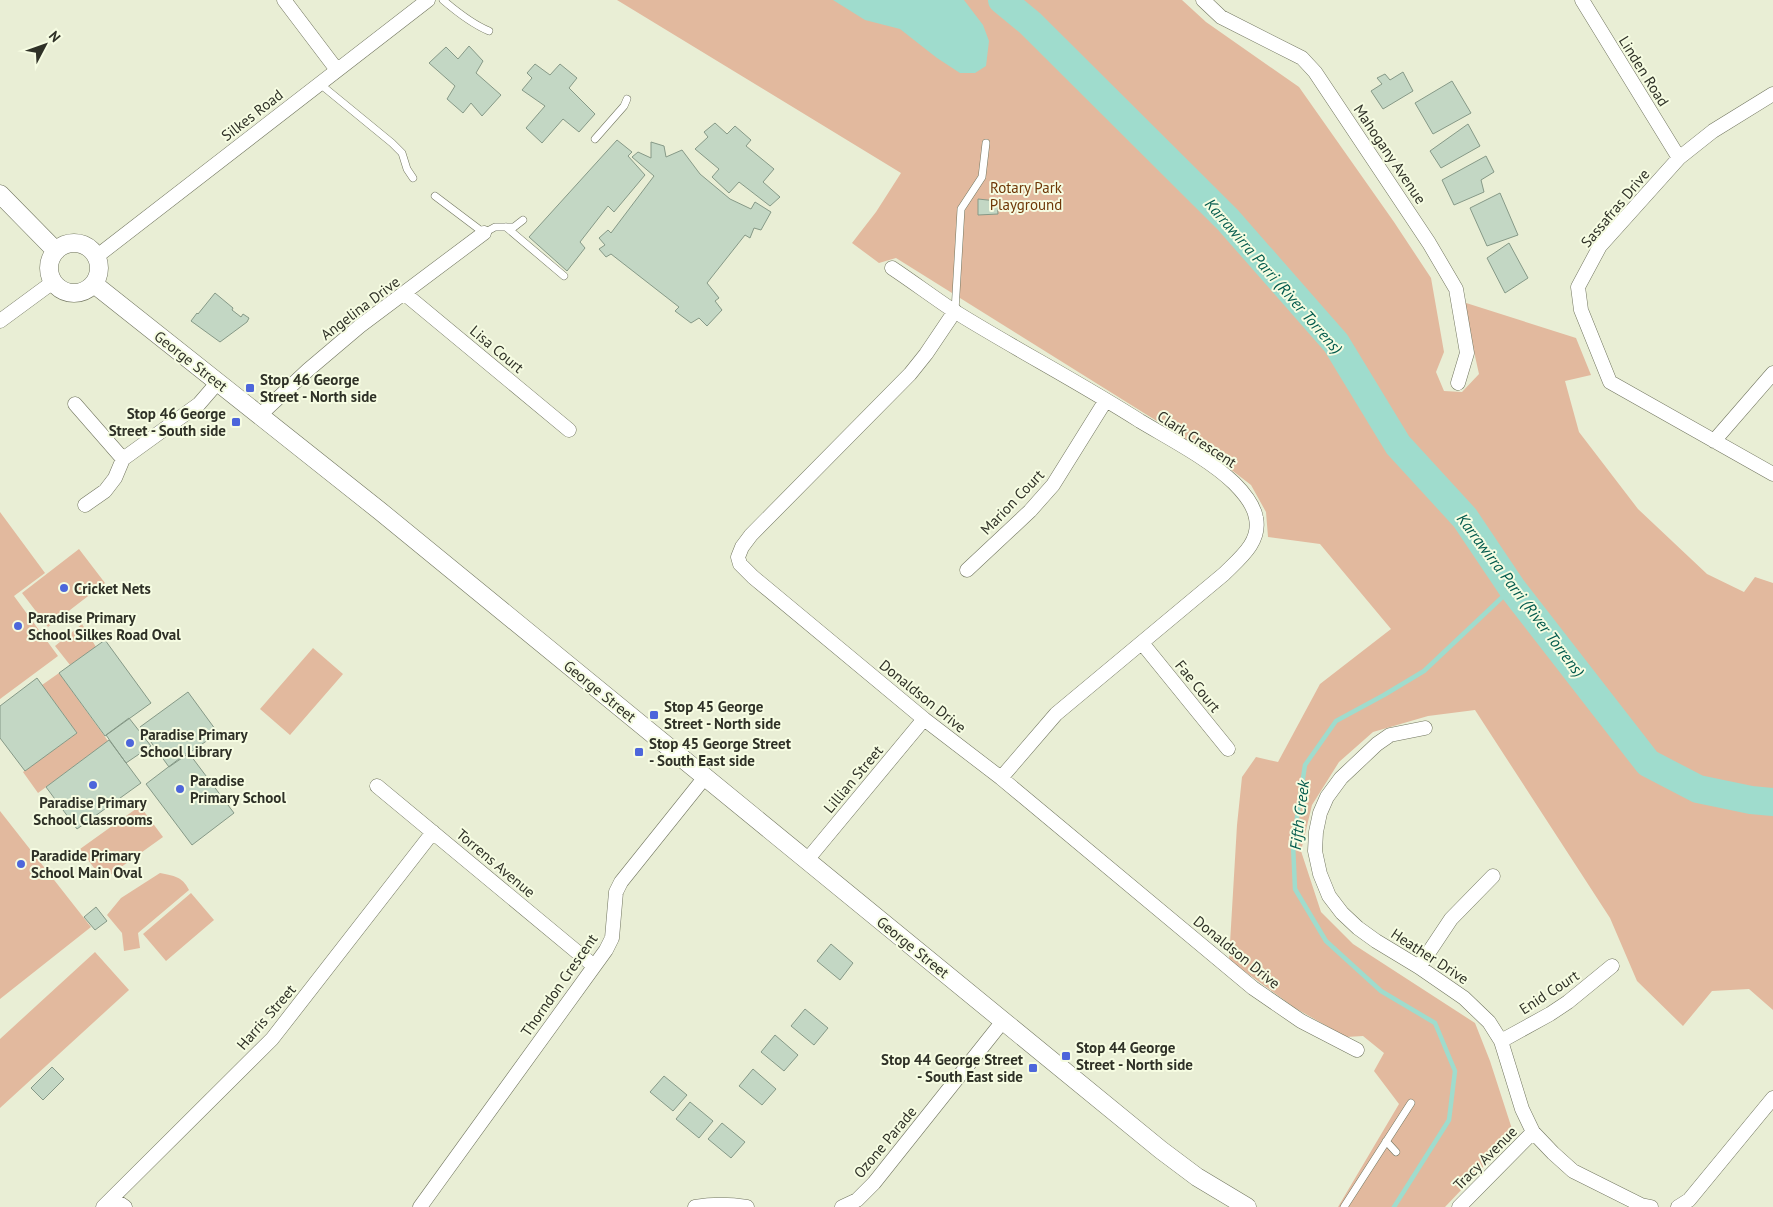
<svg xmlns="http://www.w3.org/2000/svg" width="1773" height="1207" font-family="'PT Sans',sans-serif">
  <rect width="100%" height="100%" fill="#e9eed5"/>
  <path fill="#e2b99e" d="M 617,0 L 1182,0 L 1206,22 L 1299,87 L 1394,222 L 1431,278 L 1444,352 L 1436,372 L 1444,391 L 1462,392 L 1479,374 L 1463,302 L 1576,338 L 1591,375 L 1565,381 L 1579,432 L 1638,509 L 1707,574 L 1744,592 L 1755,577 L 1773,583 L 1773,1010 L 1749,989 L 1712,991 L 1683,1026 L 1637,981 L 1610,918 L 1475,710 L 1428,716 L 1373,732 L 1339,762 L 1312,805 L 1301,851 L 1321,912 L 1353,944 L 1475,1023 L 1490,1061 L 1512,1129 L 1503,1146 L 1445,1207 L 1338,1207 L 1399,1104 L 1374,1071 L 1384,1053 L 1363,1036 L 1346,1037 L 1295,1008 L 1229,960 L 1237,825 L 1242,777 L 1256,757 L 1278,762 L 1320,684 L 1391,629 L 1320,544 L 1268,537 L 1266,512 L 1251,485 L 1216,458 L 896,258 L 879,263 L 852,243 L 876,212 L 901,173 Z
    M 0,512 L 45,573 L 14,596 L 58,656 L 0,699 Z
    M 79,549 L 105,583 L 48,627 L 22,593 Z
    M 82,624 L 96,647 L 70,665 L 55,646 Z
    M 313,648 L 343,674 L 290,735 L 260,709 Z
    M 59,673 L 108,741 L 38,793 L 23,772 L 77,733 L 42,685 Z
    M 140,806 L 163,837 L 103,880 L 80,849 Z
    M 0,811 L 91,927 L 0,999 Z
    M 160,873 C 174,876 182,876 189,890 L 138,933 L 140,948 L 124,951 L 122,933 L 107,915 L 121,898 Z
    M 191,893 L 214,920 L 166,961 L 143,934 Z
    M 95,952 L 129,990 L 0,1108 L 0,1039 Z"/>
  <path fill="#9fdccd" d="M 833,0 L 964,0 L 983,25 L 989,41 L 986,66 L 975,73 L 960,73 L 937,58 L 900,29 L 865,20 Z"/>
  <g fill="none" stroke-linecap="round" stroke-linejoin="round">
    <path stroke="#9fdccd" stroke-width="4.5" d="M 1394,1207 L 1449,1120 L 1455,1071 L 1435,1023 L 1381,991 L 1326,941 L 1295,889 L 1293,844 L 1305,765 L 1336,721 L 1384,695 L 1424,671 L 1512,588"/>
    <path stroke="#9fdccd" stroke-width="28" d="M 1002,0 L 1030,23 L 1228,220 L 1336,343 L 1398,445 L 1465,518 L 1512,588 L 1648,763 L 1698,789 L 1751,800 L 1773,802"/>
  </g>
  <path fill="#c3d7c4" stroke="#869987" d="M 469,46 L 483,61 L 476,73 L 501,95 L 482,116 L 471,103 L 463,113 L 447,99 L 455,86 L 429,63 L 446,47 L 458,59 Z
    M 535,64 L 550,75 L 560,64 L 577,78 L 569,88 L 595,114 L 579,132 L 563,119 L 542,143 L 526,128 L 545,106 L 522,90 L 532,78 L 527,73 Z
    M 1403,72 L 1413,91 L 1383,109 L 1371,91 L 1382,84 L 1377,78 L 1385,74 L 1390,80 Z
    M 1452,81 L 1471,113 L 1433,134 L 1415,103 Z
    M 715,123 L 727,134 L 735,126 L 751,140 L 746,146 L 774,169 L 763,182 L 780,197 L 770,206 L 739,182 L 729,193 L 712,177 L 719,169 L 695,149 L 708,137 L 704,132 Z
    M 1468,124 L 1480,146 L 1441,168 L 1430,151 Z
    M 617,140 L 632,152 L 628,156 L 645,175 L 614,212 L 608,206 L 580,242 L 585,248 L 567,271 L 529,237 Z
    M 651,142 L 664,146 L 666,157 L 682,150 L 700,174 L 730,199 L 751,209 L 755,202 L 771,212 L 761,230 L 754,228 L 750,238 L 745,235 L 707,283 L 719,298 L 715,301 L 722,310 L 707,326 L 699,318 L 691,323 L 675,311 L 679,307 L 611,254 L 606,257 L 599,249 L 605,245 L 599,238 L 608,230 L 611,233 L 654,176 L 632,157 L 638,152 L 651,158 Z
    M 1486,156 L 1494,172 L 1481,180 L 1484,192 L 1454,205 L 1442,180 Z
    M 1500,193 L 1518,235 L 1487,246 L 1470,208 Z
    M 978,199 L 997,201 L 998,214 L 978,215 Z
    M 1509,243 L 1528,278 L 1505,293 L 1487,258 Z
    M 215,293 L 233,308 L 232,310 L 241,317 L 243,314 L 249,318 L 247,322 L 220,342 L 191,321 L 197,313 L 198,314 Z
    M 105,640 L 151,703 L 105,736 L 59,673 Z
    M 37,678 L 77,733 L 25,771 L 0,738 L 0,706 Z
    M 188,692 L 218,733 L 169,767 L 140,727 Z
    M 129,718 L 151,746 L 126,763 L 106,735 Z
    M 109,740 L 141,783 L 77,829 L 46,787 Z
    M 188,752 L 234,813 L 192,845 L 146,784 Z
    M 96,907 L 107,921 L 95,930 L 84,917 Z
    M 831,944 L 853,963 L 840,980 L 817,961 Z
    M 805,1009 L 828,1028 L 814,1045 L 791,1026 Z
    M 775,1035 L 798,1055 L 784,1071 L 761,1052 Z
    M 52,1067 L 64,1079 L 43,1100 L 31,1088 Z
    M 753,1069 L 776,1089 L 762,1105 L 739,1086 Z
    M 664,1076 L 687,1095 L 673,1111 L 650,1092 Z
    M 690,1102 L 713,1121 L 699,1138 L 676,1119 Z
    M 722,1123 L 745,1142 L 731,1158 L 708,1139 Z"/>
  <g fill="none" stroke-linecap="round" stroke-linejoin="round">
    <g stroke="#71755f" stroke-width="8">
      <path id="service" d="M 443,0 C 457,12 472,24 489,31
        M 320,84 L 392,143 L 402,153 L 407,169 L 413,178
        M 595,139 L 624,106 L 627,99
        M 435,196 L 484,233 L 495,227 L 514,227 L 523,220
        M 506,227 L 564,276
        M 955,311 L 961,209 L 982,177 L 986,143
        M 1386,1141 L 1396,1152
        M 1344,1207 L 1411,1103"/>
    </g>
    <g stroke="#71755f" stroke-width="15">
      <path id="minor" d="M 284,0 L 337,70
        M 1203,0 L 1221,17 L 1302,58 L 1315,72 L 1429,243 L 1456,289 L 1467,353 L 1458,383
        M 1582,0 L 1679,158
        M 1773,94 L 1713,131 L 1679,158 L 1600,246 L 1578,287 L 1581,310 L 1610,382 L 1773,474
        M 96,257 L 428,0
        M 892,268 C 913,282 933,297 954,311 C 1015,349 1079,382 1140,421 C 1170,439 1209,459 1234,483 C 1243,492 1254,505 1256,518 C 1261,542 1240,558 1224,574 L 1056,714 L 1001,778
        M 405,294 L 569,430
        M 955,311 L 926,354 L 910,374 L 751,535 L 742,547 L 738,557 L 740,564 L 753,577 L 924,719 L 1001,778 L 1253,988 L 1301,1021 L 1357,1050
        M 0,321 L 53,282
        M 75,404 L 123,459
        M 260,415 L 308,370 L 360,326 L 484,233
        M 1714,441 L 1773,373
        M 85,505 L 105,491 L 115,478 L 123,459 L 199,404 L 218,382
        M 967,570 L 1030,511 L 1053,485 L 1106,400
        M 1142,643 L 1228,749
        M 1425,728 L 1390,735 L 1377,744 L 1341,778 L 1327,797 L 1320,813 L 1316,832 L 1315,851 L 1320,874 L 1329,896 L 1342,913 L 1358,928 L 1376,941 L 1419,967 L 1464,998 L 1489,1022 L 1501,1041 L 1522,1109 L 1533,1132 L 1553,1153 L 1573,1171 L 1641,1205 L 1651,1207
        M 377,786 L 594,966
        M 807,860 L 924,719
        M 1419,967 L 1451,919 L 1493,876
        M 1501,1041 L 1550,1014 L 1568,1002 L 1612,966
        M 112,1198 L 125,1207
        M 103,1207 L 272,1039 L 433,832
        M 420,1207 L 606,950 L 612,938 L 616,892 L 621,882 L 705,777
        M 695,1207 C 712,1204 729,1204 747,1207
        M 842,1207 L 857,1200 L 874,1183 L 1003,1021
        M 1459,1207 L 1533,1132
        M 1678,1207 L 1689,1200 L 1773,1098"/>
    </g>
    <g stroke="#71755f" stroke-width="19">
      <path id="tertiary" d="M 0,194 L 56,251
        M49 268a25 25 0 1 1 50 0a25 25 0 1 1-50 0Z
        M 94,284 L 380,511 L 1161,1150 L 1197,1177 L 1247,1207"/>
    </g>
    <use href="#service" stroke="#fff" stroke-width="7"/>
    <use href="#minor" stroke="#fff" stroke-width="14"/>
    <use href="#tertiary" stroke="#fff" stroke-width="18"/>
  </g>
  <g fill="#4d66db" stroke="#f6fce2" stroke-width="2">
    <rect x="245" y="383" width="10" height="10" rx="2.5"/>
    <rect x="231" y="417" width="10" height="10" rx="2.5"/>
    <circle cx="64" cy="588" r="5"/>
    <circle cx="18" cy="626" r="5"/>
    <rect x="649" y="710" width="10" height="10" rx="2.5"/>
    <circle cx="130" cy="743" r="5"/>
    <rect x="634" y="747" width="10" height="10" rx="2.5"/>
    <circle cx="93" cy="785" r="5"/>
    <circle cx="180" cy="789" r="5"/>
    <circle cx="21" cy="864" r="5"/>
    <rect x="1061" y="1051" width="10" height="10" rx="2.5"/>
    <rect x="1028" y="1063" width="10" height="10" rx="2.5"/>
  </g>
  <g text-anchor="middle" dominant-baseline="central" stroke-width="4" stroke-linejoin="round" paint-order="stroke">
    <g font-size="15" fill="#2f3127" stroke="#f6fce2">
      <text transform="translate(1644 71) rotate(58)">Linden Road</text>
      <text transform="translate(252 115) rotate(-38)">Silkes Road</text>
      <text transform="translate(1390 154) rotate(56)">Mahogany Avenue</text>
      <text transform="translate(1615 208) rotate(-50)">Sassafras Drive</text>
      <text transform="translate(360 308) rotate(-37)">Angelina Drive</text>
      <text transform="translate(497 349) rotate(40)">Lisa Court</text>
      <text transform="translate(191 361) rotate(38)">George Street</text>
      <text transform="translate(1197 439) rotate(33)">Clark Crescent</text>
      <text transform="translate(1012 502) rotate(-46)">Marion Court</text>
      <text transform="translate(1198 686) rotate(51)">Fae Court</text>
      <text transform="translate(600 691) rotate(39)">George Street</text>
      <text transform="translate(923 696) rotate(39)">Donaldson Drive</text>
      <text transform="translate(853 779) rotate(-50)">Lillian Street</text>
      <text transform="translate(496 863) rotate(40)">Torrens Avenue</text>
      <text transform="translate(913 947) rotate(39)">George Street</text>
      <text transform="translate(1237 952) rotate(39)">Donaldson Drive</text>
      <text transform="translate(1430 956) rotate(33)">Heather Drive</text>
      <text transform="translate(559 985) rotate(-55)">Thorndon Crescent</text>
      <text transform="translate(1549 992) rotate(-33)">Enid Court</text>
      <text transform="translate(266 1017) rotate(-49)">Harris Street</text>
      <text transform="translate(885 1142) rotate(-50)">Ozone Parade</text>
      <text transform="translate(1485 1158) rotate(-45)">Tracy Avenue</text>
    </g>
    <g font-size="15" fill="#6e3707" stroke="#f6fce2">
      <text x="1026" y="187">Rotary Park<tspan x="1026" dy="17">Playground</tspan></text>
    </g>
    <g font-size="15" font-weight="bold" fill="#2f3127" stroke="#f6fce2" text-anchor="start">
      <text x="260" y="379">Stop 46 George<tspan x="260" dy="17">Street - North side</tspan></text>
      <text x="226" y="413" text-anchor="end">Stop 46 George<tspan x="226" dy="17">Street - South side</tspan></text>
      <text x="74" y="588">Cricket Nets</text>
      <text x="28" y="617">Paradise Primary<tspan x="28" dy="17">School Silkes Road Oval</tspan></text>
      <text x="664" y="706">Stop 45 George<tspan x="664" dy="17">Street - North side</tspan></text>
      <text x="140" y="734">Paradise Primary<tspan x="140" dy="17">School Library</tspan></text>
      <text x="649" y="743">Stop 45 George Street<tspan x="649" dy="17">- South East side</tspan></text>
      <text x="190" y="780">Paradise<tspan x="190" dy="17">Primary School</tspan></text>
      <text x="93" y="802" text-anchor="middle">Paradise Primary<tspan x="93" dy="17">School Classrooms</tspan></text>
      <text x="31" y="855">Paradide Primary<tspan x="31" dy="17">School Main Oval</tspan></text>
      <text x="1076" y="1047">Stop 44 George<tspan x="1076" dy="17">Street - North side</tspan></text>
      <text x="1023" y="1059" text-anchor="end">Stop 44 George Street<tspan x="1023" dy="17">- South East side</tspan></text>
    </g>
    <g font-size="16" font-style="italic" fill="#025a4c" stroke="#f6fce2">
      <text transform="translate(1274 276) rotate(49)">Karrawirra Parri (River Torrens)</text>
      <text transform="translate(1521 595) rotate(53)">Karrawirra Parri (River Torrens)</text>
      <text transform="translate(1299 815) rotate(-83)">Fifth Creek</text>
    </g>
  </g>
  <g transform="translate(45 45) rotate(49)" stroke="#f6fce2" stroke-width="4" paint-order="stroke">
  <path d="M0-4L9 19L0 12L-9 19Z" fill="#2f3127"/>
  <text y="-8" font-size="14" font-weight="bold" text-anchor="middle" fill="#2f3127">N</text>
  </g>
</svg>
